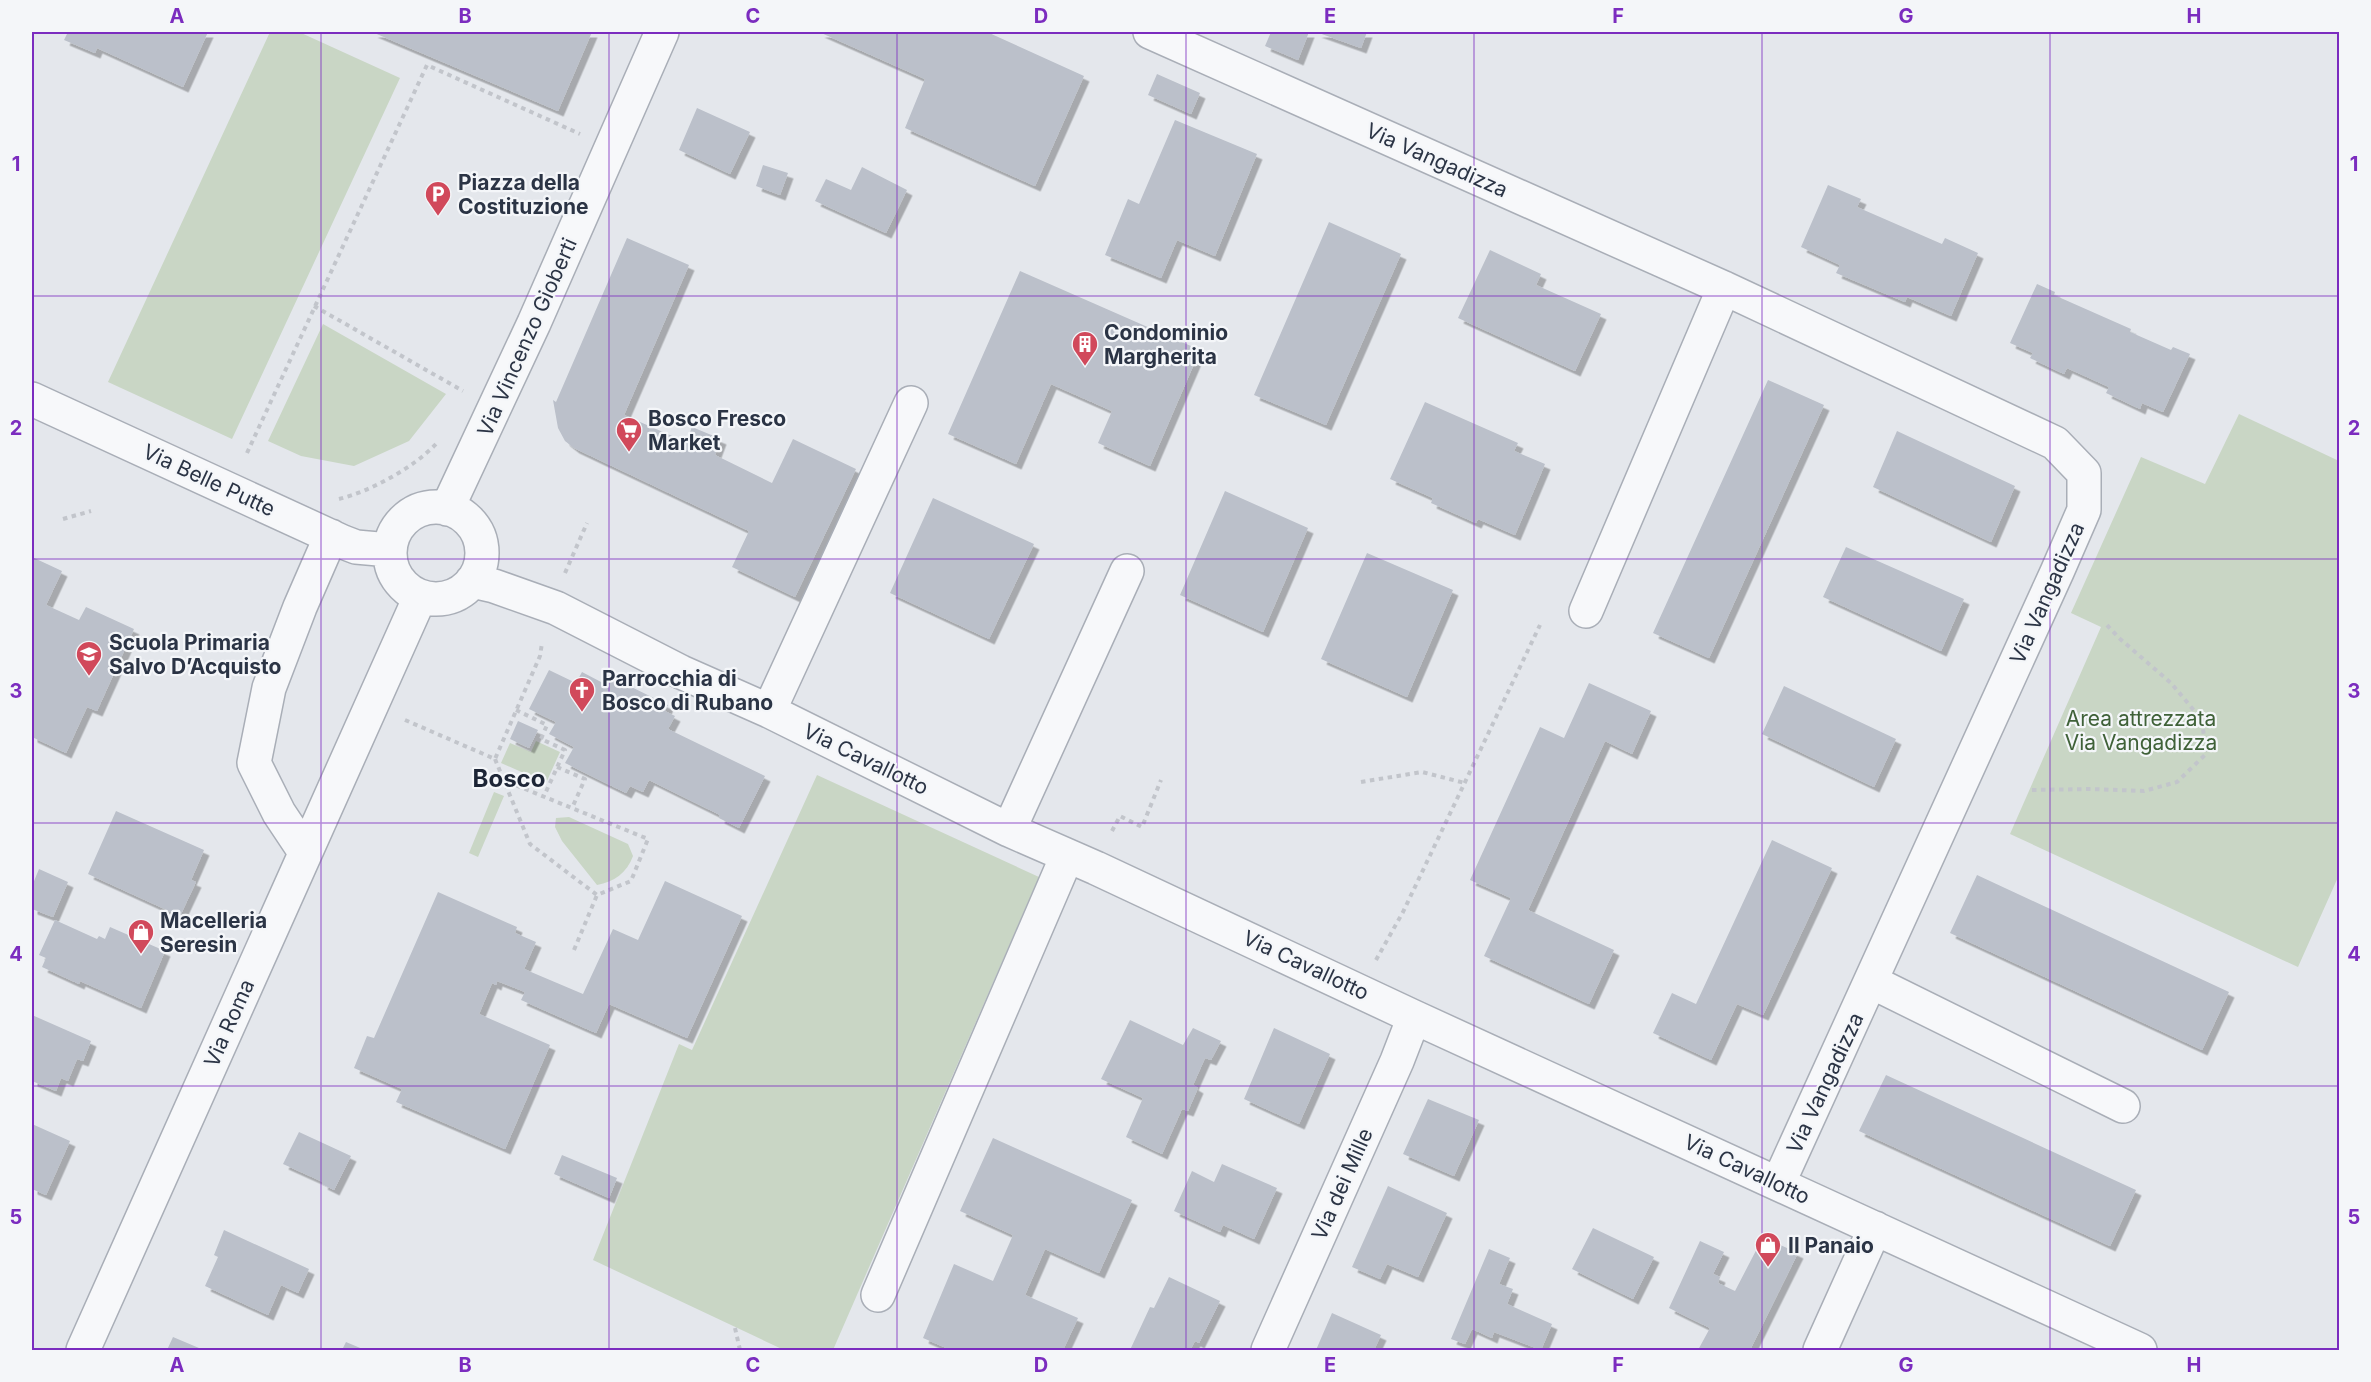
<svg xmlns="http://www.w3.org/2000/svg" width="2371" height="1382" font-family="Inter,sans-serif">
  <defs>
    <filter id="shadow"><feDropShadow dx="5.5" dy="5.5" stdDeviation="0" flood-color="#0004"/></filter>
  </defs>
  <rect width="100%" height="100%" fill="#e4e7ec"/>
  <path fill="#c9d6c5" d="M 270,32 L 299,32 L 400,78 L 232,439 L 108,382 Z
    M 323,324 L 446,394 L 409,441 L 354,466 L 301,456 L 268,441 Z
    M 2239,414 L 2339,461 L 2339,875 L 2298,967 L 2010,834 L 2101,627 L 2071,613 L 2141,457 L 2205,484 Z
    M 536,741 L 560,752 L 546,783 L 501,763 L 510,743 L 531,752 Z
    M 817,775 L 1039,877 L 833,1350 L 784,1350 L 593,1260 L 679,1044 L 692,1050 Z
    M 494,792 L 504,796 L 478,857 L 469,853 Z
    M 569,817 L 628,844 L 633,856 C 627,873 614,882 597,885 L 562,841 L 555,827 L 556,818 Z"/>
  <path fill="#bbc0ca" filter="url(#shadow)" d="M 68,32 L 208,32 L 183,87 L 97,48 L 95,53 L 64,40 Z
    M 372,32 L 592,32 L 558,111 Z
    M 819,32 L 987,32 L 1084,76 L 1035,186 L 905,128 L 925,79 Z
    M 1271,32 L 1309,32 L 1298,60 L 1265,46 Z
    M 1316,32 L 1367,32 L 1361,48 Z
    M 1157,74 L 1200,93 L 1191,114 L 1148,95 Z
    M 697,108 L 750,132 L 730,174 L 679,150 Z
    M 1175,120 L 1257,154 L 1215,256 L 1177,240 L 1161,278 L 1105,255 L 1128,199 L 1139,204 Z
    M 763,165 L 788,173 L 780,195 L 756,186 Z
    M 862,167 L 907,190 L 886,233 L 815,201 L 826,179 L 851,190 Z
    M 1828,185 L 1861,199 L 1857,207 L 1942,244 L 1945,238 L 1978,253 L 1951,316 L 1907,297 L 1905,302 L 1836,273 L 1840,265 L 1801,247 Z
    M 1329,222 L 1401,254 L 1326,425 L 1254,395 Z
    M 627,238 L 689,265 L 624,415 L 686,442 L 692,427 L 721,439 L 715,455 L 772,483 L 793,439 L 856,469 L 795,597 L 732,567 L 749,531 L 574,448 L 565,441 L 558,428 L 553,400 L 556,402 Z
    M 1490,250 L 1541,274 L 1536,285 L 1601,314 L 1575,371 L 1458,318 Z
    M 1020,271 L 1200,350 L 1150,466 L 1098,443 L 1112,411 L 1051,384 L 1016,464 L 948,434 Z
    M 2037,284 L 2055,292 L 2054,295 L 2131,329 L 2130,332 L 2171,350 L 2173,347 L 2190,354 L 2163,412 L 2142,403 L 2140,409 L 2106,393 L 2109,387 L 2067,368 L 2064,374 L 2030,358 L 2033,353 L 2010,343 Z
    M 1768,380 L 1824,405 L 1709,658 L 1653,633 Z
    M 1425,402 L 1518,443 L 1514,451 L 1545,464 L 1515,535 L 1478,519 L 1476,523 L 1431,503 L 1433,498 L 1390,479 Z
    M 1897,431 L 2015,486 L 1991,542 L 1873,487 Z
    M 1225,491 L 1308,528 L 1263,632 L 1180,595 Z
    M 933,498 L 1034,544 L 989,639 L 890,593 Z
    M 1846,547 L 1964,599 L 1941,651 L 1823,597 Z
    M 1367,553 L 1453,590 L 1407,697 L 1321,659 Z
    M 32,557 L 62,571 L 46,605 L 79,620 L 86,607 L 134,629 L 97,711 L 87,707 L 66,753 L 32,737 Z
    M 549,670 L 576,683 L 582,672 L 603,683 L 607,675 L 668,705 L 665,711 L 675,716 L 668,729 L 765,776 L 739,828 L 719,818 L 720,815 L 649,780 L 643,792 L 630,786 L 626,793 L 565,763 L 574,747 L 549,734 L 556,722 L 529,709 Z
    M 1589,683 L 1651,711 L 1632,754 L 1605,741 L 1528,910 L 1614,950 L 1589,1004 L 1484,956 L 1511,898 L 1470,880 L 1540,727 L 1564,738 Z
    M 1784,686 L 1896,739 L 1874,787 L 1762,734 Z
    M 518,721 L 538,730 L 529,748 L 510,739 Z
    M 116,811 L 204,850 L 191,880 L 196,882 L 180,916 L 88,874 Z
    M 1772,840 L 1832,868 L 1763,1015 L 1737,1004 L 1711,1060 L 1653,1033 L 1672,993 L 1696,1004 Z
    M 39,869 L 68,882 L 53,917 L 32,909 L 32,886 Z
    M 1977,875 L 2229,992 L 2202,1050 L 1950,933 Z
    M 665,881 L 742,916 L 687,1038 L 609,1004 L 596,1033 L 521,1000 L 525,992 L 497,981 L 496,985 L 492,983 L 479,1014 L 550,1045 L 505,1149 L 396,1102 L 402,1089 L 354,1068 L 367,1036 L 374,1038 L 438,892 L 517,927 L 515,933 L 536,942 L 524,969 L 583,994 L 613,929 L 638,940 Z
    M 55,920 L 97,939 L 99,936 L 105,939 L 110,927 L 165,951 L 141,1008 L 80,981 L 79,984 L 42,967 L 46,958 L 39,955 Z
    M 32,1015 L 91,1041 L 83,1061 L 77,1059 L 68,1081 L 61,1078 L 56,1091 L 32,1081 Z
    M 1130,1020 L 1183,1045 L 1193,1028 L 1221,1041 L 1211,1060 L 1205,1058 L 1193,1085 L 1198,1088 L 1188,1111 L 1182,1109 L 1162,1154 L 1126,1137 L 1143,1098 L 1101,1079 Z
    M 1274,1028 L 1330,1054 L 1299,1124 L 1244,1099 Z
    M 1886,1075 L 2136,1190 L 2110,1246 L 1859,1131 Z
    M 1428,1099 L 1479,1120 L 1454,1176 L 1403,1154 Z
    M 32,1124 L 70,1141 L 46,1195 L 32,1189 Z
    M 299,1132 L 351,1156 L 334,1190 L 322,1184 L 323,1182 L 283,1164 Z
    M 993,1138 L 1132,1200 L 1099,1273 L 1045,1249 L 1025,1295 L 1078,1318 L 1063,1350 L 951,1350 L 923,1338 L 954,1264 L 993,1281 L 1013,1235 L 960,1211 Z
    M 562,1155 L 617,1178 L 609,1198 L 554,1174 Z
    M 1222,1164 L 1277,1188 L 1254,1239 L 1223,1225 L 1220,1232 L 1174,1211 L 1192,1171 L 1214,1182 Z
    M 1388,1186 L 1447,1213 L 1418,1277 L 1387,1264 L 1380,1279 L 1352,1267 Z
    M 1593,1228 L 1654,1257 L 1633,1299 L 1572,1269 Z
    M 224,1230 L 309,1269 L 298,1293 L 281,1285 L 268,1315 L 205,1286 L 218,1257 L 214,1255 Z
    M 1763,1237 L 1798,1253 L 1750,1350 L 1698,1350 L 1710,1328 L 1669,1308 L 1700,1241 L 1724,1252 L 1713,1274 L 1720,1277 L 1718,1283 L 1735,1291 Z
    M 1489,1249 L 1510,1258 L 1499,1284 L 1513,1289 L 1507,1304 L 1552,1324 L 1541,1350 L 1494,1332 L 1492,1338 L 1472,1329 L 1465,1344 L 1451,1339 Z
    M 1169,1277 L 1220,1301 L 1199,1343 L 1195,1341 L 1190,1350 L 1130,1350 L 1150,1307 L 1154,1308 Z
    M 1332,1313 L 1381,1335 L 1374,1350 L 1316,1350 Z
    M 173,1337 L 199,1348 L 204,1350 L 167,1350 Z
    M 346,1342 L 365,1350 L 342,1350 Z"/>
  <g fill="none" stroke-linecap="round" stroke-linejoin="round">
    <g stroke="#a9aeb7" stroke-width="36">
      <path id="minor" d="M 1150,32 L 1724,288 L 2055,443 L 2084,473 L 2084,510 L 2057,572 L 1778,1184
        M 32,399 L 343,542 L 356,547 L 390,550
        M390 553a46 46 0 1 1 92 0a46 46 0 1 1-92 0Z
        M 447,509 L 534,323 L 662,32
        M 472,581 L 494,586 L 556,608 L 681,672 L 769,711 L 1009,830 L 1096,868 L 1414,1017 L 2140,1350
        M 1586,611 L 1724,288
        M 769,711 L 911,403
        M 1009,830 L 1127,571
        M 305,852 L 279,813 L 254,763 L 269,688 L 300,607 L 331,536
        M 1872,982 L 2123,1106
        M 878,1295 L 1067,856
        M 83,1350 L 420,597
        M 1268,1350 L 1397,1061 L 1414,1017
        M 1820,1350 L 1875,1228"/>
    </g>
    <path stroke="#c2c5cb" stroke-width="4" stroke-dasharray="4.5 4.5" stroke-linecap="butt" d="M 314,306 L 463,391
      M 247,453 L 427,65 L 580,134
      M 339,499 C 371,491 413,468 436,444
      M 63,519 L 91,511
      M 565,573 L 587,523
      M 516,710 L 547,725 L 541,739 L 565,750 L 544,796
      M 405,720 L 495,759 L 540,656 L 542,643
      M 495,759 L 530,844 L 597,895 L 631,881 L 648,839 L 503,780
      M 557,767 L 585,779 L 572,808
      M 1361,782 L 1422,772 L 1465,783
      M 2032,790 L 2091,789 L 2144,791 L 2177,782 L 2206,754 L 2202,720 L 2171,683 L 2119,638 L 2106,624
      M 1112,831 L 1120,816 L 1142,827 L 1161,780
      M 574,950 L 597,895
      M 1376,960 L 1403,912 L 1540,625
      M 735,1328 L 740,1350"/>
    <use href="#minor" stroke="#f7f8fa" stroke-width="33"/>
  </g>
  <path fill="none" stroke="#7b2cbf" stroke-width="1.5" stroke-opacity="0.55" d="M 321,32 L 321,1350M 609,32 L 609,1350M 897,32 L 897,1350M 1186,32 L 1186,1350M 1474,32 L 1474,1350M 1762,32 L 1762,1350M 2050,32 L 2050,1350M 32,296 L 2340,296M 32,559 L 2340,559M 32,823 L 2340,823M 32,1086 L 2340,1086"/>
  <defs>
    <g id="parking-pin" transform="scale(1.35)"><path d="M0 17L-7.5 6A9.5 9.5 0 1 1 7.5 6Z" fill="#d1495b" stroke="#f4f6f9"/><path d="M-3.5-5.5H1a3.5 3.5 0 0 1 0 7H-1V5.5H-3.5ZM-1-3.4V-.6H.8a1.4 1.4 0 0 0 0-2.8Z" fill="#fff"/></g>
    <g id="building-pin" transform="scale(1.35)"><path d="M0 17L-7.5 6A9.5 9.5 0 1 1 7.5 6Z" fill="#d1495b" stroke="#f4f6f9"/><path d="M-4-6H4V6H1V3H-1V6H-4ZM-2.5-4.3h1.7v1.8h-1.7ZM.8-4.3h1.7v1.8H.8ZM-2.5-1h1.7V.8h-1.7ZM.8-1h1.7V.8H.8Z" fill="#fff"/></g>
    <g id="supermarket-pin" transform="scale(1.35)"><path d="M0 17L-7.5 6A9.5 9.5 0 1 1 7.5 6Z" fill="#d1495b" stroke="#f4f6f9"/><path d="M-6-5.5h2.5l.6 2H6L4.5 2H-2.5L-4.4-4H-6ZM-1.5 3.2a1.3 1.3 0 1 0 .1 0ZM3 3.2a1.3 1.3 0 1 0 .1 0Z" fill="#fff"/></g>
    <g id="school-pin" transform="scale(1.35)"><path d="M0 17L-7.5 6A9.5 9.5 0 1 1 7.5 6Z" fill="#d1495b" stroke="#f4f6f9"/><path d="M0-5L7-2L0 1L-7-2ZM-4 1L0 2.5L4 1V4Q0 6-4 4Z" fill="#fff"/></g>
    <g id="church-pin" transform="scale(1.35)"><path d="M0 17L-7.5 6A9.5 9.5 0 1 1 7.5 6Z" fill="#d1495b" stroke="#f4f6f9"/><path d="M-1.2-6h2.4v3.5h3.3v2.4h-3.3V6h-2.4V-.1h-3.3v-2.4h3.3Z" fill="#fff"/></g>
    <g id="shop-pin" transform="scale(1.35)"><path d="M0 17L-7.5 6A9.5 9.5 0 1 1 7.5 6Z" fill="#d1495b" stroke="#f4f6f9"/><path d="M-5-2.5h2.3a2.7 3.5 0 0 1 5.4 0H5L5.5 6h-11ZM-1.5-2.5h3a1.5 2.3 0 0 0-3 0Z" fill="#fff"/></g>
  </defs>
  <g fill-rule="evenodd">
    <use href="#parking-pin" x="438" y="194"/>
    <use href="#building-pin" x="1085" y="344"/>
    <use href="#supermarket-pin" x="629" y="430"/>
    <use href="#school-pin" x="89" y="654"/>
    <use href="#church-pin" x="582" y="690"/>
    <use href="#shop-pin" x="141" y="932"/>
    <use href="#shop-pin" x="1768" y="1245"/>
  </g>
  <g text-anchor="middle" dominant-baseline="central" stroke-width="4.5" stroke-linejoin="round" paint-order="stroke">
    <g font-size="21" fill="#2b3445" stroke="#f4f6f9">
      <text transform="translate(1437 160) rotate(24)">Via Vangadizza</text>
      <text transform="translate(527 337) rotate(-66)">Via Vincenzo Gioberti</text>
      <text transform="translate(209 480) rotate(25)">Via Belle Putte</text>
      <text transform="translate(2047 593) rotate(-66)">Via Vangadizza</text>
      <text transform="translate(866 759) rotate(26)">Via Cavallotto</text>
      <text transform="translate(1306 965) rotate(25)">Via Cavallotto</text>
      <text transform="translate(229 1023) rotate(-66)">Via Roma</text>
      <text transform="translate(1825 1083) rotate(-65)">Via Vangadizza</text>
      <text transform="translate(1747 1169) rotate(25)">Via Cavallotto</text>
      <text transform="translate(1342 1184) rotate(-66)">Via dei Mille</text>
    </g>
    <g font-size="21" font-weight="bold" fill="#2b3445" stroke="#f4f6f9" text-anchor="start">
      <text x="458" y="182">Piazza della<tspan x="458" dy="24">Costituzione</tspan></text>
      <text x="1104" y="332">Condominio<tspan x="1104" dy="24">Margherita</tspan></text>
      <text x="648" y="418">Bosco Fresco<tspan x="648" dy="24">Market</tspan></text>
      <text x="109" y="642">Scuola Primaria<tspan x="109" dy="24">Salvo D’Acquisto</tspan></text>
      <text x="602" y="678">Parrocchia di<tspan x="602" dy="24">Bosco di Rubano</tspan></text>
      <text x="160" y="920">Macelleria<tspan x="160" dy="24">Seresin</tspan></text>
      <text x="1788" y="1245">Il Panaio</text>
    </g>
    <g font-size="21" fill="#3f6138" stroke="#f4f6f9">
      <text x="2141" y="718">Area attrezzata<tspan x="2141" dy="24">Via Vangadizza</tspan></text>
    </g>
    <g font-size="24" font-weight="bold" fill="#1d2536" stroke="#f4f6f9">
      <text x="509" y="778">Bosco</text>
    </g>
  </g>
  <rect width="2371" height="1382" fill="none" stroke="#f4f6f9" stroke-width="66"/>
  <rect x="33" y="33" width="2305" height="1316" fill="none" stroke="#7b2cbf" stroke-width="2"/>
  <g font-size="20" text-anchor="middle" font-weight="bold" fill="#7b2cbf">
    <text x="177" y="23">A</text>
    <text x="465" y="23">B</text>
    <text x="753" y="23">C</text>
    <text x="1041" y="23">D</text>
    <text x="1330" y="23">E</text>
    <text x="1618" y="23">F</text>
    <text x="1906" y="23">G</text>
    <text x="2194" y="23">H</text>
    <text x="16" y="171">1</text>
    <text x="2354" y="171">1</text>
    <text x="16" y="435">2</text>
    <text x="2354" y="435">2</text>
    <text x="16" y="698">3</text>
    <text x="2354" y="698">3</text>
    <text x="16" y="961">4</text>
    <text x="2354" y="961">4</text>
    <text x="16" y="1224">5</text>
    <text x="2354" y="1224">5</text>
    <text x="177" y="1372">A</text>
    <text x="465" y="1372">B</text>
    <text x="753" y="1372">C</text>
    <text x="1041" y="1372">D</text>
    <text x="1330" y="1372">E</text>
    <text x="1618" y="1372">F</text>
    <text x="1906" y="1372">G</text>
    <text x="2194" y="1372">H</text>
  </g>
</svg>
